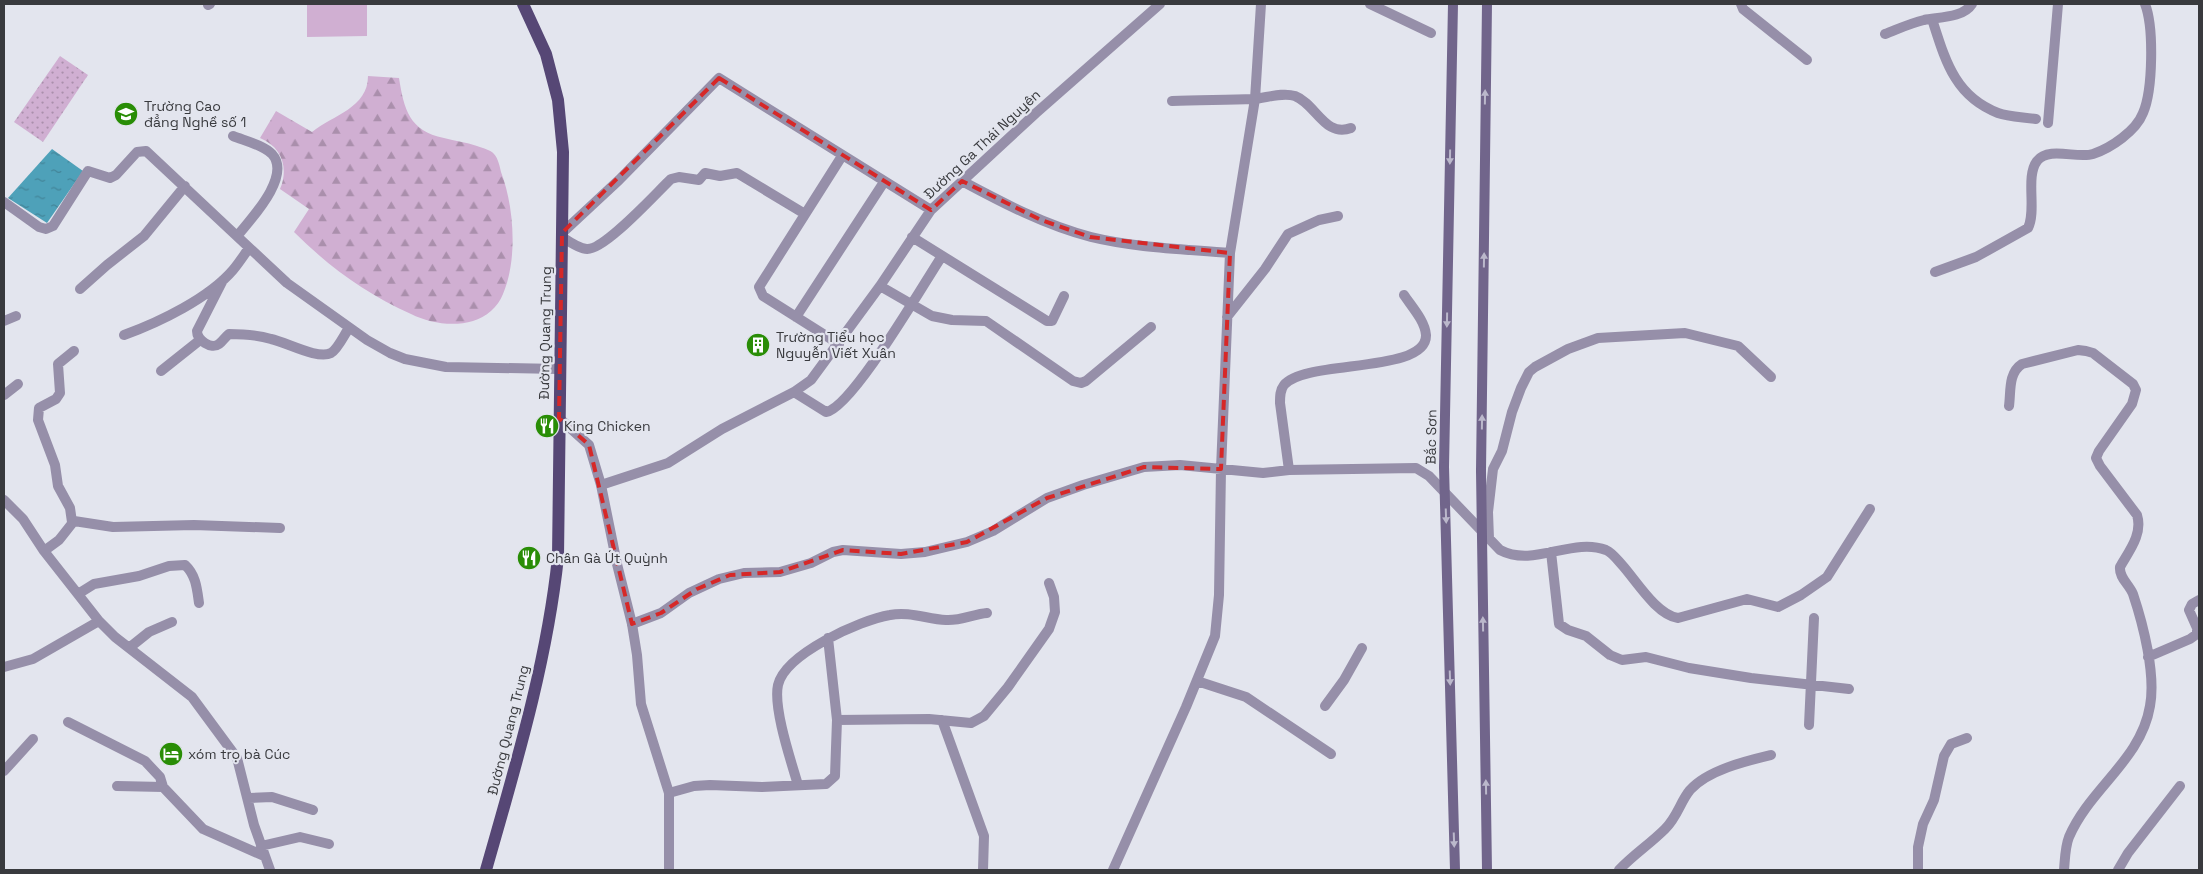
<svg xmlns="http://www.w3.org/2000/svg" width="2203" height="874" font-family="'Space Grotesk',sans-serif">
  <defs>
    <pattern id="grass-dots" width="8" height="8" patternUnits="userSpaceOnUse" patternTransform="scale(1.25)"><rect width="8" height="8" fill="#d0afd2"/><path d="M2 2h.1M6 6h.1" fill="none" stroke="#aa8fac" stroke-width="1.8" stroke-linecap="round"/></pattern>
    <pattern id="forest-firs" width="22" height="20" patternUnits="userSpaceOnUse" patternTransform="scale(1.25)"><rect width="22" height="20" fill="#d0afd2"/><path d="M5 1l3.5 6h-7zM16 11l3.5 6h-7z" fill="#aa8fac"/></pattern>
    <pattern id="water-ripples" width="26" height="14" patternUnits="userSpaceOnUse" patternTransform="scale(1.25)"><rect width="26" height="14" fill="#4ea1b9"/><path d="M2 4q2-2 4 0t4 0M15 11q2-2 4 0t4 0" fill="none" stroke="#428498"/></pattern>
  </defs>
  <rect width="100%" height="100%" fill="#e3e5ee"/>
  <path fill="url(#grass-dots)" d="M 60,56 L 88,75 L 43,142 L 14,122 Z"/>
  <path fill="url(#forest-firs)" d="M 368,76 L 399,78 C 404,109 409,131 444,138 C 455,141 466,142 477,146 C 482,148 491,150 494,154 C 498,158 500,167 501,172 C 514,206 518,259 503,294 C 498,307 486,317 473,321 C 453,327 429,323 411,314 C 366,294 328,266 294,232 L 309,209 L 280,189 C 289,168 282,147 260,138 L 276,111 L 312,132 C 333,115 368,108 368,76 Z"/>
  <path fill="#d0afd2" d="M 307,4 L 367,4 L 367,36 L 307,37 Z"/>
  <path fill="url(#water-ripples)" d="M 52,149 L 83,171 L 47,223 L 8,198 Z"/>
  <g fill="none" stroke-linecap="round" stroke-linejoin="round">
    <path stroke="#968fa9" stroke-width="10" d="M 1370,4 L 1431,33
      M 1741,4 L 1743,9 L 1807,60
      M 208,5 L 210,4
      M 1932,19 C 1945,59 1954,96 1998,113 C 2009,117 2024,117 2036,119
      M 1885,34 C 1898,29 1911,23 1924,20 C 1939,17 1963,18 1972,4
      M 1172,101 C 1199,100 1226,100 1253,99 C 1266,98 1282,92 1295,96 C 1316,104 1325,138 1351,128
      M 2048,123 L 2058,4
      M 233,136 C 246,141 263,145 272,154 C 292,176 251,219 238,235
      M 962,181 C 1003,203 1045,225 1091,237 C 1136,248 1184,249 1230,253
      M 4,202 L 39,227 L 46,229 L 53,226 L 88,171 L 110,178 L 116,175 L 137,152 L 146,151 L 287,283 L 367,340 L 390,353 L 405,359 L 446,367 L 559,369
      M 562,233 L 619,180 L 719,78 L 931,210
      M 562,237 C 568,241 579,249 587,249 C 605,250 656,193 671,179 L 679,177 L 699,180 L 705,173 L 720,176 L 737,173 L 805,214
      M 912,237 L 1047,321 L 1052,321 L 1064,296
      M 1935,272 L 1976,257 L 2028,228 C 2037,210 2025,177 2037,161 C 2049,146 2077,159 2093,154 C 2111,148 2136,131 2143,113 C 2153,90 2154,27 2145,4
      M 223,280 L 197,331 C 197,340 211,350 219,344 C 223,341 225,337 229,334 C 242,334 258,335 271,339 C 286,342 318,360 331,353 C 338,349 344,335 349,328
      M 880,286 L 932,316 L 952,320 L 986,321 L 1073,381 L 1081,383 L 1086,381 L 1151,327
      M 80,289 L 107,265 L 144,236 L 185,186
      M 796,317 L 884,182
      M 1227,317 L 1265,269 L 1288,234 L 1319,220 L 1338,216
      M 4,321 L 16,316
      M 124,335 C 160,322 209,298 233,270 C 239,263 244,255 249,248
      M 839,344 L 763,296 L 759,287 L 842,156
      M 161,371 L 200,340
      M 794,392 L 826,412 C 852,408 924,283 942,256
      M 4,395 L 18,384
      M 2009,406 C 2011,392 2008,373 2022,364 L 2078,350 L 2086,351 L 2093,353 L 2133,384 L 2136,390 L 2132,404 L 2099,451 L 2096,458 L 2100,466 L 2137,515 C 2143,534 2129,551 2120,567 C 2119,578 2129,584 2133,594 C 2143,624 2156,674 2150,706 C 2141,760 2090,788 2069,837 C 2065,847 2065,859 2064,870
      M 1289,470 L 1280,403 C 1280,396 1280,390 1284,385 C 1305,359 1427,374 1426,335 C 1425,321 1412,307 1404,295
      M 601,485 L 668,463 L 722,429 L 794,392 L 811,380 L 880,286 L 931,210 L 1036,113 L 1160,4
      M 4,500 L 23,519 L 44,551 L 99,621 L 115,637 L 192,697 L 237,758 L 254,825 L 270,870
      M 72,522 L 70,508 L 58,486 L 55,465 L 38,420 L 39,408 L 56,399 L 60,393 L 58,364 L 74,351
      M 1489,539 L 1488,512 L 1493,469 L 1502,451 L 1512,412 L 1521,388 L 1529,372 L 1535,367 L 1568,349 L 1598,338 L 1685,333 L 1738,346 L 1771,377
      M 44,551 L 59,540 L 74,521 L 113,527 L 194,525 L 280,528
      M 1551,552 L 1559,624 L 1568,630 L 1586,636 L 1610,655 L 1622,660 L 1646,657 L 1689,668 L 1751,678 L 1849,689
      M 78,594 L 94,584 L 139,576 L 169,566 L 185,565 C 196,575 197,589 199,603
      M 632,624 L 661,613 L 689,593 L 719,579 L 744,573 L 780,572 L 811,563 L 833,552 L 843,550 L 901,554 L 925,552 L 967,542 L 993,531 L 1047,498 L 1083,485 L 1144,467 L 1180,465 L 1263,473 L 1289,470 L 1416,468 L 1429,476 L 1500,550 C 1534,568 1572,537 1606,550 C 1613,553 1618,561 1623,566 C 1637,582 1657,615 1678,618 L 1747,599 L 1778,607 L 1801,595 L 1827,577 L 1870,509
      M 129,648 L 149,632 L 172,622
      M 2148,657 L 2190,639 L 2197,634 L 2197,628 L 2189,610 L 2192,604 L 2199,600
      M 4,667 L 33,659 L 99,621
      M 1197,681 L 1246,697 L 1331,754
      M 1325,706 L 1344,680 L 1362,648
      M 837,720 L 929,719 L 971,723 L 984,716 L 1008,687 L 1049,629 L 1055,612 L 1054,597 L 1049,583
      M 942,720 L 984,836 L 983,870
      M 68,722 L 145,761 L 160,777 L 163,787
      M 1809,725 L 1814,618
      M 4,771 L 33,739
      M 798,785 C 791,761 773,708 778,685 C 785,654 860,620 890,615 C 909,611 927,619 946,620 C 960,621 974,614 987,613
      M 117,786 L 163,787 L 203,829 L 264,856
      M 669,793 L 694,786 L 710,785 L 762,787 L 826,784 L 835,776 L 837,720 L 828,638
      M 249,798 L 272,797 L 313,810
      M 261,846 L 300,837 L 329,844
      M 1113,870 L 1186,707 L 1215,636 L 1219,595 L 1221,469 L 1230,253 L 1255,99 L 1261,4
      M 1619,870 C 1633,855 1650,844 1665,829 C 1678,816 1680,802 1690,790 C 1708,770 1746,761 1771,755
      M 1918,870 L 1918,847 L 1923,824 L 1934,800 L 1944,756 L 1951,744 L 1967,738
      M 2118,870 L 2128,853 L 2180,786"/>
    <path stroke="#968fa9" stroke-width="10" d="M 559,418 L 589,445 L 601,485 L 617,564 L 632,624 L 637,655 L 641,704 L 669,793 L 669,870"/>
    <path stroke="#71658b" stroke-width="10" d="M 1444,467 L 1453,4
      M 1481,471 L 1487,4"/>
    <path stroke="#564775" stroke-width="12" d="M 486,870 C 515,768 547,663 558,557 L 563,152 L 558,100 L 546,54 L 523,4"/>
    <path stroke="#71658b" stroke-width="10" d="M 1444,467 L 1455,870
      M 1481,471 L 1487,870"/>
  </g>
  <defs><path id="oneway-solid" d="M-6-.8H1V-3.2L6.5 0L1 3.2V.8H-6Z" transform="scale(1.25)"/></defs>
  <g fill="#bbb8cb">
    <use href="#oneway-solid" transform="translate(1485 97) rotate(-89)"/>
    <use href="#oneway-solid" transform="translate(1450 157) rotate(91)"/>
    <use href="#oneway-solid" transform="translate(1484 260) rotate(-89)"/>
    <use href="#oneway-solid" transform="translate(1447 320) rotate(91)"/>
    <use href="#oneway-solid" transform="translate(1482 422) rotate(-89)"/>
    <use href="#oneway-solid" transform="translate(1446 516) rotate(88)"/>
    <use href="#oneway-solid" transform="translate(1483 624) rotate(-91)"/>
    <use href="#oneway-solid" transform="translate(1450 678) rotate(88)"/>
    <use href="#oneway-solid" transform="translate(1486 787) rotate(-91)"/>
    <use href="#oneway-solid" transform="translate(1454 840) rotate(88)"/>
  </g>
  <path fill="none" stroke="#d62828" stroke-width="4" stroke-dasharray="10 6" stroke-linejoin="round" d="M 719,78 L 931,210 L 962,181 L 1041,220 L 1090,237 L 1230,253 L 1221,469 L 1144,467 L 1047,498 L 967,542 L 901,554 L 843,550 L 780,572 L 730,575 L 697,589 L 661,613 L 632,624 L 589,445 L 559,418 L 562,233 Z"/>
  <defs>
    <g id="university-disc" transform="scale(1.25)"><circle r="9.5" fill="#298d06" stroke="#e3e5ee"/><path d="M0-5L7-2L0 1L-7-2ZM-4 1L0 2.5L4 1V4Q0 6-4 4Z" fill="#fff"/></g>
    <g id="building-disc" transform="scale(1.25)"><circle r="9.5" fill="#298d06" stroke="#e3e5ee"/><path d="M-4-6H4V6H1V3H-1V6H-4ZM-2.5-4.3h1.7v1.8h-1.7ZM.8-4.3h1.7v1.8H.8ZM-2.5-1h1.7V.8h-1.7ZM.8-1h1.7V.8H.8Z" fill="#fff"/></g>
    <g id="restaurant-disc" transform="scale(1.25)"><circle r="9.5" fill="#298d06" stroke="#e3e5ee"/><path d="M-5-6h1v4h1v-4h1v4h1v-4h1v5L-1.5 .5V6h-2V.5L-5-1ZM5-6V6H3V1.5H1.5Q1.5-4 5-6Z" fill="#fff"/></g>
    <g id="hotel-disc" transform="scale(1.25)"><circle r="9.5" fill="#298d06" stroke="#e3e5ee"/><path d="M-6-4.5h1.5V1H6V5H4.5V3h-9V5H-6ZM-4 0a1.8 1.8 0 1 1 3.6 0ZM.5 0V-2.5h3Q6-2.5 6 0Z" fill="#fff"/></g>
  </defs>
  <g fill-rule="evenodd">
    <use href="#university-disc" x="126" y="114"/>
    <use href="#building-disc" x="758" y="345"/>
    <use href="#restaurant-disc" x="547" y="426"/>
    <use href="#restaurant-disc" x="529" y="558"/>
    <use href="#hotel-disc" x="171" y="754"/>
  </g>
  <g text-anchor="middle" dominant-baseline="central" stroke-width="4.5" stroke-linejoin="round" paint-order="stroke">
    <g font-size="14" fill="#393a3e" stroke="#e3e5ee" text-anchor="start">
      <text x="144" y="106">Trường Cao<tspan x="144" dy="16">đẳng Nghề số 1</tspan></text>
      <text x="776" y="337">Trường Tiểu học<tspan x="776" dy="16">Nguyễn Viết Xuân</tspan></text>
      <text x="564" y="426">King Chicken</text>
      <text x="546" y="558">Chân Gà Út Quỳnh</text>
      <text x="188" y="754">xóm trọ bà Cúc</text>
    </g>
    <g font-size="14" fill="#393a3e" stroke="#e3e5ee">
      <text transform="translate(982 144) rotate(-43)">Đường Ga Thái Nguyên</text>
      <text transform="translate(545 333) rotate(-89)">Đường Quang Trung</text>
      <text transform="translate(1431 437) rotate(-89)">Bắc Sơn</text>
      <text transform="translate(508 730) rotate(-76)">Đường Quang Trung</text>
    </g>
  </g>
  <rect width="2203" height="874" fill="none" stroke="#393a3e" stroke-width="10"/>
</svg>
